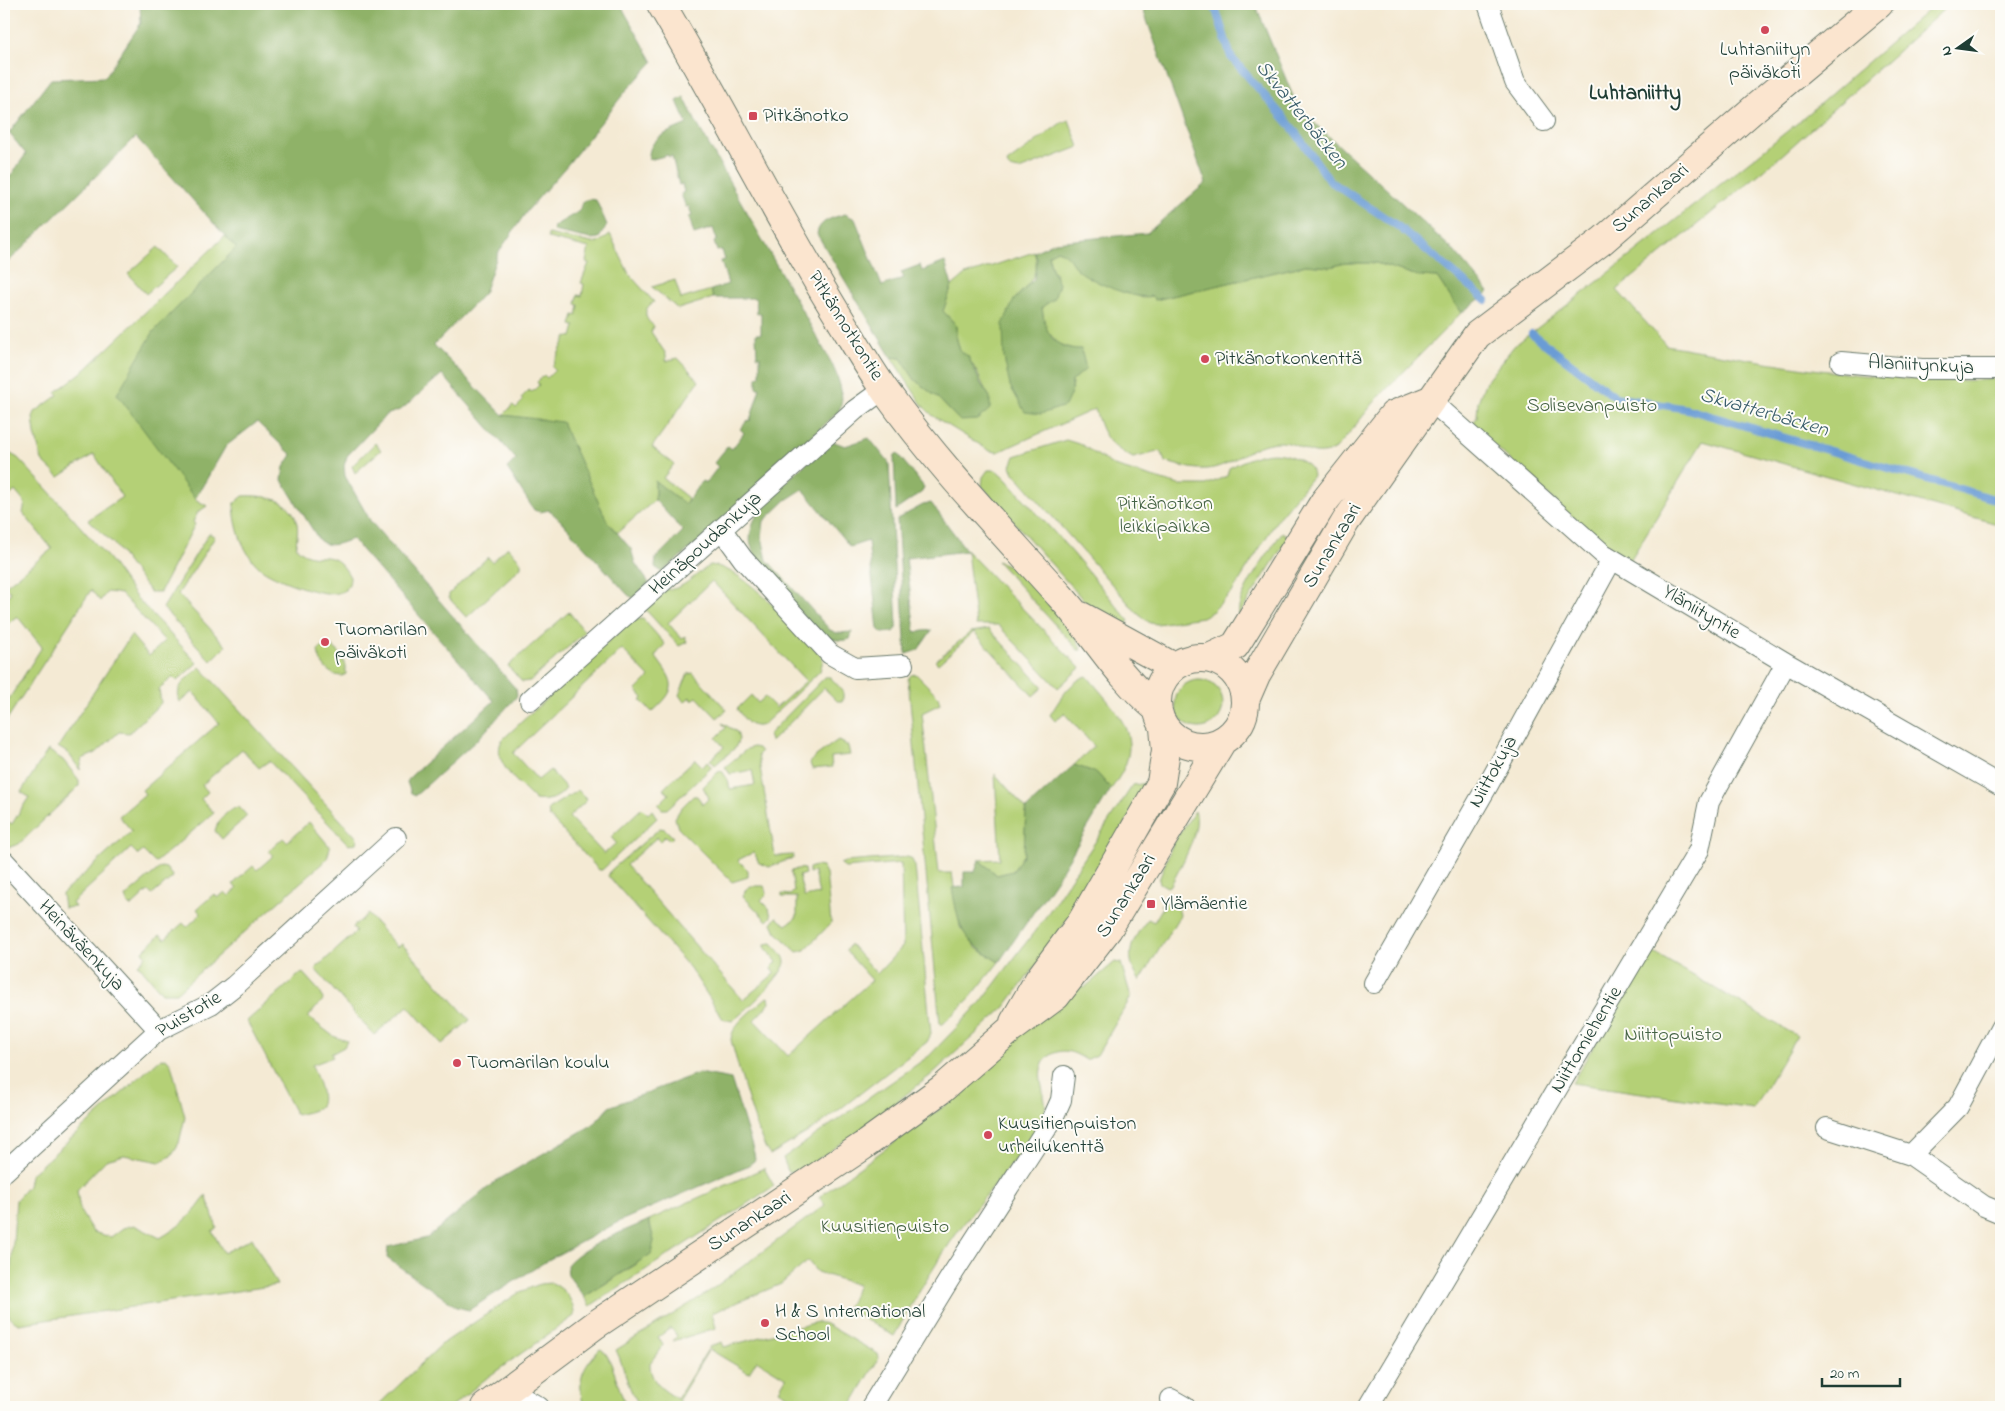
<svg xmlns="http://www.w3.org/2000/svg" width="2005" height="1411" font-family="'Indie Flower',sans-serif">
  <rect width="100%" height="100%" fill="#fdfcf7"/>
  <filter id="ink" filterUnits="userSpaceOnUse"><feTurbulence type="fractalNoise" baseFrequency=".02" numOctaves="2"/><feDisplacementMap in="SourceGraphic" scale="10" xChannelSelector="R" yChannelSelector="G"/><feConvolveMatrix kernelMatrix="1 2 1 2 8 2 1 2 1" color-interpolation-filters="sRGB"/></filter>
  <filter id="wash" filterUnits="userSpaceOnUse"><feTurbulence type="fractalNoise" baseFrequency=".0096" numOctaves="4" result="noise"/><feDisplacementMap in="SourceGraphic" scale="20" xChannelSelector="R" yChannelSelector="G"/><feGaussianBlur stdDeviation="1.12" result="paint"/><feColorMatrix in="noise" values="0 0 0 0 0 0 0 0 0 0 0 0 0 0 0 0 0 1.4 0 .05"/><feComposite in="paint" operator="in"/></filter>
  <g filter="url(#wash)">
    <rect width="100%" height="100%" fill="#f4ead4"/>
    <path fill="#b4d076" stroke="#6a8655" d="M 1935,4 L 1950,4 L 1781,156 L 1617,290 L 1666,345 C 1772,363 1894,387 2001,379 L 2001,525 L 1703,441 L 1629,562 L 1572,517 L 1472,425 L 1477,417 L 1478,402 L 1485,383 L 1514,346 L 1605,276 L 1800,121 Z
      M 1069,120 L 1079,147 L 1019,170 L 1009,168 L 1007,163 L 1061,123 Z
      M 548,234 L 592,243 L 598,243 L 610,234 L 629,274 L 654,302 C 642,309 644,319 654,326 L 651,332 L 666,354 L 666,361 L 678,358 L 699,381 L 652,447 L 674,464 L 663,478 L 688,498 L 685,504 L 655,482 L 655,500 L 617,533 L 607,521 L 562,423 L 503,415 L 513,405 L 516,408 L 523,401 L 521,398 L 529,390 L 532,392 L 539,385 L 537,382 L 544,375 L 547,378 L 555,370 L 552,367 L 567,336 L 572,337 L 575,326 L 571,325 L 574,315 L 577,316 L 579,305 L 576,304 L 578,295 L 582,296 L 584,284 L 581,283 L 589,263 L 586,262 L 589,248 L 548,238 Z
      M 225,236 L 237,248 L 154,331 L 195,499 L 207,506 L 198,512 L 193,522 L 195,524 L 160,592 L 150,592 L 114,544 L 88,520 L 122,497 L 94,454 L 59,477 L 42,461 L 35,434 L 33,417 L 35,412 L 58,395 L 56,392 L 86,369 Z
      M 158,247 L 177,267 L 146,294 L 128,274 Z
      M 1057,250 L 1068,254 L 1075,267 L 1122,290 L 1143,298 L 1153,295 L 1155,300 L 1306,265 L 1330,267 L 1345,263 L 1376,263 L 1418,276 L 1437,277 L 1461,313 L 1377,399 L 1336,449 C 1308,462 1302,441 1278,442 C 1250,443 1231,468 1206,469 C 1193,470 1178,465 1165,462 L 1161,451 L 1133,458 C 1107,444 1103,436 1095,409 L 998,452 L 990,451 L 933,416 L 923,406 L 891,357 L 901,358 L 915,380 L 939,399 L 960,421 L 990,397 C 980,383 975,360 960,351 L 956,336 L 956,325 L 943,311 L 952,286 L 965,275 L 1034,252 C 1042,273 1027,286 1014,300 L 1071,393 L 1072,381 L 1086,368 L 1073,349 L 1059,344 L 1045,329 L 1042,307 L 1056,274 L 1052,269 L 1048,254 Z
      M 675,280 L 681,299 L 711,290 L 713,298 L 678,309 L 652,287 Z
      M 1066,440 L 1082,445 L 1114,466 L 1179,485 L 1206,485 L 1227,476 L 1229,468 C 1255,455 1273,446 1301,461 C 1308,465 1312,468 1313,476 L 1279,517 L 1233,591 L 1213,611 L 1202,617 L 1157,624 L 1150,623 L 1138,614 L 1014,473 L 1011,466 L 1015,456 Z
      M 375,443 L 381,450 L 355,473 L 352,466 Z
      M 4,450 L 18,458 L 46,488 L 109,559 L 135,596 L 197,663 L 177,681 L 173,677 L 159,689 L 161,703 L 129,733 L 119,732 L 96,753 L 82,759 L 80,770 L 69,754 L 58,747 L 131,635 L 149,656 L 165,641 L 121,594 L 107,592 L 100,601 L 91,590 L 4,724 L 4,707 L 42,647 L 17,616 L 4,627 L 4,598 L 11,593 L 5,586 L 52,549 L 23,513 L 25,503 L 15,491 L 4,501 Z
      M 988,470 L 996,470 L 1004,477 L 1073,553 L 1129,621 L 1121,631 L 1086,603 L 982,486 L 983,477 Z
      M 243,496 C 264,495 293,498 297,524 C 299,532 295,540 297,548 C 318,568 331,542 350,577 C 350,583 348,590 341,592 C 325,599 271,578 259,567 C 242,551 235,527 234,504 Z
      M 1282,532 L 1289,537 L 1239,615 C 1234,598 1272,548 1282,532 Z
      M 209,533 L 215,537 L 178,594 L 226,646 L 211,661 L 163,608 Z
      M 508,547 L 521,562 L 521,567 L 467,617 L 465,616 L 449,598 L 449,594 L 488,557 L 492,562 Z
      M 967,551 L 1080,668 L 1058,688 L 998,625 L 976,625 Z
      M 997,561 C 1002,563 1007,564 1011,567 C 1029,580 1078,629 1081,650 L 1078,650 Z
      M 710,565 C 744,566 796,630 821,655 L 823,660 L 820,671 L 763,725 C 750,730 744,718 737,709 L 751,695 L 758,703 L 765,697 L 776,708 L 806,681 L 712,581 L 668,623 L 682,639 L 685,636 L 687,642 L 679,646 L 641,605 L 660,588 C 679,595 694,575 710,565 Z
      M 569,612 L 585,632 L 530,681 L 522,682 L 508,666 Z
      M 639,619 L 643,619 L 665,644 L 655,656 C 675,683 679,688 652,712 L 641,701 L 643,698 L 636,690 L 649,677 L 622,649 L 513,753 L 538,780 L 550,770 L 566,788 C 561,798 546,802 535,800 C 521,785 490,762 502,740 L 627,624 Z
      M 989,629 L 1043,687 L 1033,696 L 974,632 L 938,664 L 935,661 L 971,632 Z
      M 326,645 C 339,647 346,660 346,674 L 342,676 C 329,676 319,663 318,650 Z
      M 200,667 L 357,838 L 356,843 L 349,845 L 269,761 L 259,768 L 242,749 L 202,785 L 208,792 L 201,799 L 214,813 L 155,863 L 143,851 L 138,855 L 131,848 L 72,903 L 75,907 L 64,908 L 62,894 L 132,831 L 119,816 L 145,794 L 142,790 L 219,723 L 193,692 L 180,702 C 173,686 189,677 200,667 Z
      M 693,673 L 727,710 L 717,718 L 697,697 L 692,700 L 690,697 L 684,702 L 679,695 L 688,674 Z
      M 916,674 L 938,696 L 940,704 L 922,713 L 939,873 L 952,873 L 960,927 L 976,948 L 999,962 L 970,998 L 943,1024 L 940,1024 L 908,679 L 911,675 Z
      M 1087,676 C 1120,716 1149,739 1111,789 L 1097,773 L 1074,765 L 1094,746 L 1064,713 L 1055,721 L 1050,715 C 1059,701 1070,681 1087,676 Z
      M 825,677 L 830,677 L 843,691 L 843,701 L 837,701 L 824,688 L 772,741 L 770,741 L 768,735 Z
      M1175 704a24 24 0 1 1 48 0a24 24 0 1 1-48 0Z
      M 722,723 L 737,732 L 739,739 L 735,748 L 715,765 L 710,760 L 724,747 L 716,738 L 726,728 Z
      M 838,740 L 848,746 L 850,755 L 831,757 L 832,767 L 812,769 L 810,763 L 816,756 Z
      M 753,747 L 758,748 L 761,752 L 758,755 L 775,856 L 793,855 L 793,858 L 769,867 L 759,863 L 754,852 L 738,860 L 748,870 L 748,877 L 732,882 L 678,828 L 675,818 L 681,808 L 693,796 L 697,796 L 703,804 L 709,798 L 703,787 L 718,772 L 722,771 L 728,780 L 730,789 L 755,785 L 752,770 L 730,774 L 725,767 L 747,749 Z
      M 48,750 L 63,760 L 79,780 L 79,786 L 19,844 L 10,847 L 4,844 L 4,819 L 12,824 L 29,797 L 21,792 Z
      M 695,759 L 703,767 L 707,762 L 712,767 L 667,809 L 662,809 L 658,805 L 669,794 L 663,789 Z
      M 995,774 L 1026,809 L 1024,854 L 1013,871 L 997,875 L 979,860 L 1000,859 Z
      M 1150,783 L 1052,944 L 1004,1008 L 931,1075 L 862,1129 L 798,1173 L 788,1171 L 783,1158 L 929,1056 L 981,1002 L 1044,919 L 1133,785 Z
      M 578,790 L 587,800 L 569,817 L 604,854 L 616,843 L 611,837 L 642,808 L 648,814 L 652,810 L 657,818 L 602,870 L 599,870 L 549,816 L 548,809 Z
      M 239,807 L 247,816 L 222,839 L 215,831 C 217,821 229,808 239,807 Z
      M 1195,811 C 1202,831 1180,867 1171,885 L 1167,887 L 1160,883 L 1159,880 L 1173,843 Z
      M 309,822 L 330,847 L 327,859 L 176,993 L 162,993 L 138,964 L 146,956 L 143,951 L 160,935 L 165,939 L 183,923 L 187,927 L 201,914 L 197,909 L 214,894 L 218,898 L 225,892 L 229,896 L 237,889 L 233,884 L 253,866 L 257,870 L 273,856 L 269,851 L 283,838 L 287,842 Z
      M 660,828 L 665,829 L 673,837 L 670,840 L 665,836 L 660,841 L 657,837 L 626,865 L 743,1000 L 775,973 L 771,968 L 777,962 L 765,947 L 765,944 L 772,943 C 776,948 785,955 785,962 C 785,974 743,1014 732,1021 L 723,1019 L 690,968 L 608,876 L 611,870 Z
      M 907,857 L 911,858 L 915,866 L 931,1034 L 927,1042 L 818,1126 L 770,1155 C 760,1146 736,1059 731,1040 C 732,1023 754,1009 766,998 L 769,997 L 770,1003 L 754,1020 L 788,1056 L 872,980 L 846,951 L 850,944 L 877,974 L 903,946 L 901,863 L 845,868 L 840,864 L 845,862 Z
      M 815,866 L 822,867 L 826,873 L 831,923 L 805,950 L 797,952 L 776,932 L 772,923 L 776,917 L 786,925 L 797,917 L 797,897 L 782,897 L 782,894 L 790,895 L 794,891 L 791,871 L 800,868 L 804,869 L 805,874 L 799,876 L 804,897 L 819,894 L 814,872 L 809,873 L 809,868 Z
      M 161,867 L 166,868 L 173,877 L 152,895 L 148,891 L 132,906 L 128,905 L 125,897 Z
      M 751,886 L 764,886 L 767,894 L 761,900 L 769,908 L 771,917 L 767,921 L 743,896 L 746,889 Z
      M 1169,901 L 1178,907 L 1180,915 L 1140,981 C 1123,957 1131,940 1148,919 L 1154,922 L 1163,907 L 1160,905 Z
      M 368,914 L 397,947 L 402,944 L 470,1020 L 442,1044 L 408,1006 L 374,1035 L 315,969 L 356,932 L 353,927 Z
      M 1649,950 L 1797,1036 L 1753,1109 L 1572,1083 Z
      M 1115,962 L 1121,963 L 1131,997 L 1097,1055 L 1086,1060 C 1076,1053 1063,1047 1051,1055 C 1026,1072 1055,1101 1042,1122 C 1017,1160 986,1193 959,1230 C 935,1264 914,1300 894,1336 L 847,1309 L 858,1285 L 817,1272 L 808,1261 L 781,1284 L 712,1313 L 716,1328 L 673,1341 L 677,1336 L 671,1328 L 658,1337 L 663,1345 L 650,1363 C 650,1382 662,1389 677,1399 L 710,1346 L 722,1342 L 724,1347 L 817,1322 L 826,1324 L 878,1354 L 879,1358 L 850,1407 L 808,1407 L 779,1390 L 786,1378 L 757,1360 L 749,1373 L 709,1349 L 678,1401 L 687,1407 L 642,1407 C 627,1392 626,1370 616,1350 L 707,1293 L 825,1205 L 819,1197 L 955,1098 L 1077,979 L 1084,988 Z
      M 302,972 L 321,993 L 323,1000 L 308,1017 L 333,1036 L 347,1041 L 344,1047 L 331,1054 L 333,1057 L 312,1065 C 315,1075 327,1098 319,1107 C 314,1112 302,1113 296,1115 L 247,1021 Z
      M 166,1058 L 171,1064 L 185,1117 L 179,1143 L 171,1156 L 160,1162 L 124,1155 L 106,1160 L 77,1190 L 80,1211 L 93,1232 L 111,1237 L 123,1228 L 134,1225 L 160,1238 C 178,1228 196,1213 206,1195 L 217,1228 L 212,1231 L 224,1253 L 252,1238 L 277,1285 L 19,1324 C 13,1321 9,1318 8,1312 L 16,1200 L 28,1186 L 30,1175 L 160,1059 Z
      M 764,1168 L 774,1186 L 590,1306 L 584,1297 L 637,1264 L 654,1241 L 649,1220 Z
      M 552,1283 C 565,1289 575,1302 574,1316 L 488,1377 L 451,1407 L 376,1407 L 442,1344 L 520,1292 L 540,1284 Z
      M 600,1349 C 613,1353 618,1395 628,1407 L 584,1407 C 577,1381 581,1369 600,1349 Z"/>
    <path fill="#8fb267" stroke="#57784e" d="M 140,4 L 620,4 L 653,62 L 625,92 L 568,164 L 527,211 L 498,253 L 484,293 L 434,345 L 503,415 L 562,422 L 607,521 L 631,549 L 635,563 L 649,583 L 633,598 L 628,595 L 560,520 L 549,510 L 540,512 L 534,510 L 507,468 L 516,459 L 442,374 L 402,409 L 386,415 L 347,456 L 344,466 L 345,476 L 371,522 L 516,689 L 517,696 L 480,737 L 416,795 L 411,793 L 407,782 L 411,776 L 494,701 L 352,539 C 340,543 330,549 319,540 L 282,480 L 284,467 L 292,455 L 257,422 L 226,446 L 195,499 L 117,394 L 154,331 L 236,248 L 136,137 L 4,266 L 4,185 L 26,154 L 9,133 L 51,79 L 105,77 L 141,23 Z
      M 1141,4 L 1255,4 L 1298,108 L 1453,250 L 1489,292 L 1461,313 L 1437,277 L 1418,276 L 1376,263 L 1345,263 L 1330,267 L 1306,265 L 1155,300 L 1152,296 C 1136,301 1089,281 1076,268 C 1067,259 1071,255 1057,250 L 1048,255 L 1052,269 L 1059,284 L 1054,299 L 1042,307 C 1045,332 1052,349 1081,349 L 1086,369 L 1072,381 L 1071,393 L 1065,406 L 1041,414 L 1025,412 L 1010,386 L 1004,358 L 1003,324 L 1014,300 L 1034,279 L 1037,259 L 1034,252 L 1055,242 L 1147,233 L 1206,183 Z
      M 684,97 L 696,122 L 832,364 C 838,378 847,398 838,412 L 715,528 L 662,572 L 655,567 L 656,558 L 683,531 L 655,500 L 655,481 L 685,504 L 702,481 L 706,483 L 718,467 L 714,463 L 728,446 L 732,449 L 744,433 L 740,429 L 748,420 L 750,421 L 760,388 L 757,388 L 757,377 L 760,376 L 760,356 L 757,356 L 756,334 L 761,334 L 761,313 L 757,313 L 756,298 L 713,298 L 711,290 L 728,284 L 721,261 L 725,260 L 722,250 L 717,251 L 714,242 L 717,240 L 713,228 L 694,234 L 689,217 L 692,216 L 689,206 L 686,207 L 681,194 L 684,192 L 682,184 L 679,185 L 672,156 L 669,157 L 668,155 L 649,160 C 647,137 670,132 687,124 L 677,101 Z
      M 589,199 L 596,200 L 607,225 L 599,238 L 591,239 L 553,231 L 554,226 L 578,212 L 584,201 Z
      M 845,214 L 855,219 L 882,286 L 904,278 L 901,272 L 920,265 L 922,271 L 945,262 L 952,286 L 943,311 L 956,325 L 956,336 L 960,351 L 968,356 L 981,384 L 990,397 L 990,409 L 977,420 L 960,421 L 939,399 L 915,380 L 901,358 L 891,357 L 817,234 C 819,220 833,218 845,214 Z
      M 869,438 L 889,463 L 897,627 L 893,632 L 882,633 L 878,629 L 868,541 L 850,547 L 803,489 L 786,500 L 764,521 L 762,537 L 767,560 L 830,630 L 837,633 L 852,632 L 850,639 C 843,641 836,641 828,637 C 809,628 756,565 751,545 C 749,540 751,532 752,526 C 759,501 811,460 832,441 L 845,446 Z
      M 897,453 L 924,487 L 922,492 L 896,510 L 894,456 Z
      M 931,503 L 967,551 L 906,558 L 915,632 L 932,630 L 918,650 L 906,654 L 897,519 L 923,505 Z
      M 1074,765 L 1097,773 L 1111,789 L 1056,880 L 999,962 C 960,938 960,931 952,888 L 964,887 L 964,872 L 975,872 L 979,860 L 997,875 L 1013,871 L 1024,854 L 1026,809 Z
      M 699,1073 L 731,1079 L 754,1153 L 755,1160 L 749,1165 L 620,1221 L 548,1260 L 469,1310 L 457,1307 L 387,1258 L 388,1247 L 427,1238 L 496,1181 L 594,1124 L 609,1107 Z
      M 649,1220 L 654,1241 L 651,1254 L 584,1297 L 568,1275 L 567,1265 C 583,1245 626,1231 649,1220 Z"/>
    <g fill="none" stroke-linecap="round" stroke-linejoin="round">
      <path stroke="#6b9cd5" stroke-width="8" d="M 1214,4 L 1231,57 L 1291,126 L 1330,181 L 1399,227 L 1486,300
        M 1532,334 L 1615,397 L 1687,409 L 2001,501"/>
    </g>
  </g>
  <g filter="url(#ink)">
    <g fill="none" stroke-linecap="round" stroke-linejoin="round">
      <g stroke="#6a7a6c" stroke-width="22">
        <path id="street" d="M 1488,4 L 1515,82 L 1544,121
          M 1841,362 L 1922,369 L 2001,369
          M 1430,400 L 1602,553 L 1786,663 L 2001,786
          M 722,530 L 743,559 L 830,654 L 855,668 L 903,665
          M 530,700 L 855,410 L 884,389
          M 4,861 L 159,1030
          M 1374,983 L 1488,785 L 1612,559
          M 2001,1027 L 1958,1107 L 1911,1155 L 1984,1206 L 2001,1213
          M 1827,1128 L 1911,1155
          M 4,1172 L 159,1030 L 211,1004 L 234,986 L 396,838
          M 507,1389 L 539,1407
          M 1171,1399 L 1185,1407
          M 871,1407 L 950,1278 L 1052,1120 L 1061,1100 L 1064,1076
          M 1368,1407 L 1699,850 L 1709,802 L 1786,663"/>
      </g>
      <g stroke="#6a7a6c" stroke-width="30">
        <path id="secondary" d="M 661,4 C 722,106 775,213 837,314 C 853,340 868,367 886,392 C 938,465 1001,530 1061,597 C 1094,634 1118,677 1157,709
          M 1081,616 L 1174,667
          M1157 702a44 44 0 1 1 88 0a44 44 0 1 1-88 0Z
          M 1209,658 L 1235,646 L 1324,502 L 1393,415 L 1430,400
          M 1246,698 L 1256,675 L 1346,521 L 1477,335 L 1602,241 L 1756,107 L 1879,4
          M 1014,1022 L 1039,979 L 1082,921 L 1161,783 L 1166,750 L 1164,728
          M 485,1407 L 595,1325 L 863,1146 L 942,1089 L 1010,1030 L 1056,996 L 1108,929 L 1221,743"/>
      </g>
      <use href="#street" stroke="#fff" stroke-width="20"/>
      <use href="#secondary" stroke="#fbe5cf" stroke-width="28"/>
    </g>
  </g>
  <g fill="#d1495b" stroke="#fdfcf7" stroke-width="2">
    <circle cx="1765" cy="30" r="5"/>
    <rect x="748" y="111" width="10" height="10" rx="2.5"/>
    <circle cx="1205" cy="359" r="5"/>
    <circle cx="325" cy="642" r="5"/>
    <rect x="1146" y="899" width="10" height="10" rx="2.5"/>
    <circle cx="457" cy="1063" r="5"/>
    <circle cx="988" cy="1135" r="5"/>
    <circle cx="765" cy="1323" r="5"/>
  </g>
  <g text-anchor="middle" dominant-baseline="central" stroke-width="4" stroke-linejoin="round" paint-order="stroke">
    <g font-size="20" fill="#1f3d34" stroke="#fdfcf7" text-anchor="start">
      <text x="1765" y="50" text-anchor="middle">Luhtaniityn<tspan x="1765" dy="23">päiväkoti</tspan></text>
      <text x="763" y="116">Pitkänotko</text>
      <text x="1215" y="359">Pitkänotkonkenttä</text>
      <text x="335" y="630">Tuomarilan<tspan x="335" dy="23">päiväkoti</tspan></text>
      <text x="1161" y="904">Ylämäentie</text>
      <text x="467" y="1063">Tuomarilan koulu</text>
      <text x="998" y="1124">Kuusitienpuiston<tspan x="998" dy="23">urheilukenttä</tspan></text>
      <text x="775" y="1312">H &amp; S International<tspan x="775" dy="23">School</tspan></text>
    </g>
    <g font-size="20" fill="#1f3d34" stroke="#fdfcf7">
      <text transform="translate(1651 199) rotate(-41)">Sunankaari</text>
      <text transform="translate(845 326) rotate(58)">Pitkännotkontie</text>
      <text transform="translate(1921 366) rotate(3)">Alaniitynkuja</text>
      <text transform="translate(706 544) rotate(-42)">Heinäpoudankuja</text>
      <text transform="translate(1333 546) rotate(-59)">Sunankaari</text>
      <text transform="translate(1701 613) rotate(31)">Yläniityntie</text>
      <text transform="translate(1494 772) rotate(-61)">Niittokuja</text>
      <text transform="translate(1127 896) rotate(-58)">Sunankaari</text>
      <text transform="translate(81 946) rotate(47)">Heinäväenkuja</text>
      <text transform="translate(189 1015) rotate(-31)">Puistotie</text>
      <text transform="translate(1587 1040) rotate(-59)">Niittomiehentie</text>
      <text transform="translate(750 1222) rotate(-33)">Sunankaari</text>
    </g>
    <g font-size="20" fill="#446244" stroke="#fdfcf7">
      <text x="1592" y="406">Solisevanpuisto</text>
      <text x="1165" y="504">Pitkänotkon<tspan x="1165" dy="23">leikkipaikka</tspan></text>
      <text x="1673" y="1035">Niittopuisto</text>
      <text x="885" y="1227">Kuusitienpuisto</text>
    </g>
    <g font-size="21" font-weight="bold" fill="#1f3d34" stroke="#fdfcf7">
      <text x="1635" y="94">Luhtaniitty</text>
    </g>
    <g font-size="21" font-style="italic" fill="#3a5e6c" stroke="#fdfcf7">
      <text transform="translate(1301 115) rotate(51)">Skvatterbäcken</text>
      <text transform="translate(1764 413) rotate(16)">Skvatterbäcken</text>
    </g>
  </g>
  <rect width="2005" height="1411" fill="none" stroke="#fdfcf7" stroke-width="20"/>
  <g transform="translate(1958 48) rotate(256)" stroke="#fdfcf7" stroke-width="4" paint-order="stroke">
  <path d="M0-4L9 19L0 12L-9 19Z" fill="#1f3d34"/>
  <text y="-8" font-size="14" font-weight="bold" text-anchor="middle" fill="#1f3d34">N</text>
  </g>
  <path d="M1822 1378v8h78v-8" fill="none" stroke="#1f3d34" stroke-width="2.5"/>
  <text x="1830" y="1378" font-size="15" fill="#1f3d34" stroke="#fdfcf7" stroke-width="4" paint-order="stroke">20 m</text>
</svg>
